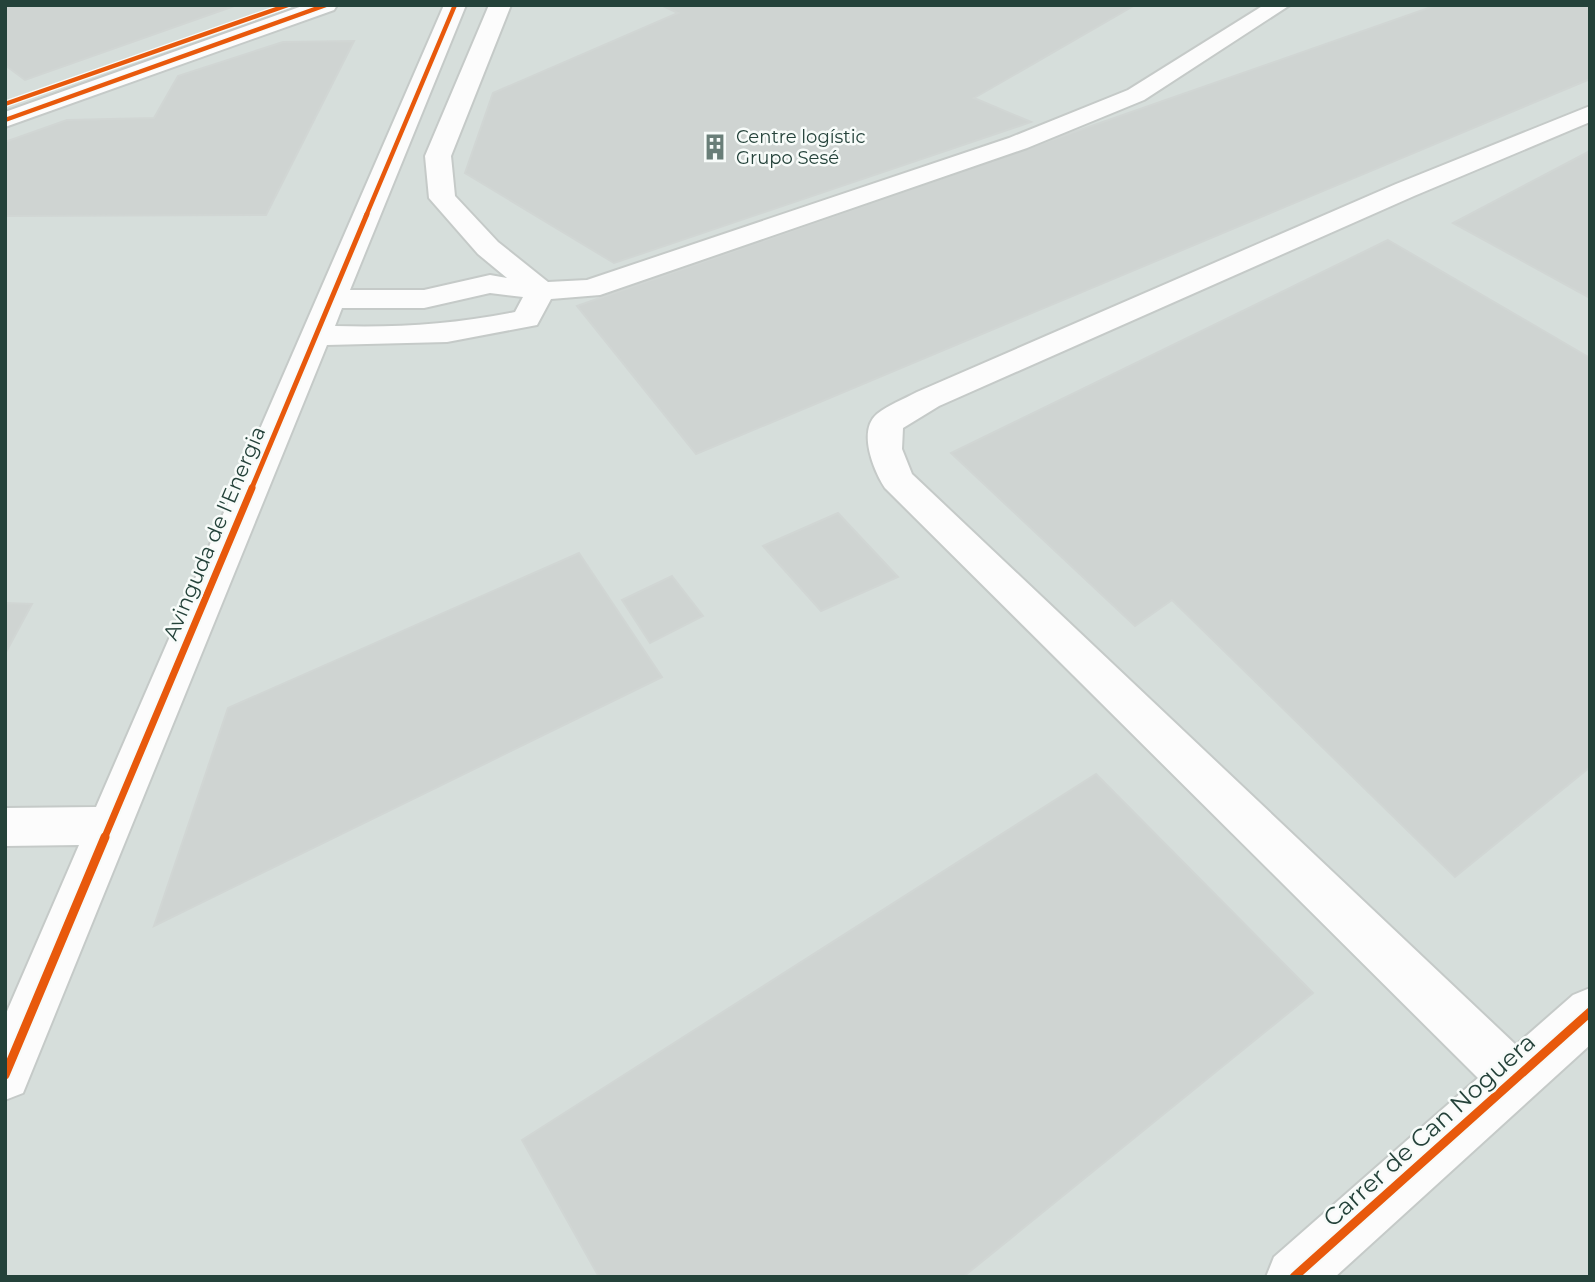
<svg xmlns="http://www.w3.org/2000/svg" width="1595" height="1282" font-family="Montserrat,sans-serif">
  <rect width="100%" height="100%" fill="#e8edeb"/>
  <path fill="#d6dedb" d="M 5,5 L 1590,5 L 1590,1277 L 5,1277 Z"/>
  <path fill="#cfd4d2" stroke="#d1d6d4" stroke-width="2" d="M 5,5 L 237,5 L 25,80 L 5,65 Z
    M 661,5 L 1135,5 L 974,98 L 1031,122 L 614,263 L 465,173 L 493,93 L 678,13 Z
    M 1437,5 L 1590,5 L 1590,79 L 696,454 L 577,306 Z
    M 354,41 L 266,215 L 5,216 L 5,142 L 67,120 L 154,118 L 178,76 L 283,42 Z
    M 1590,151 L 1590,298 L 1453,223 Z
    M 1388,240 L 1590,358 L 1590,767 L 1455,877 L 1172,600 L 1135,626 L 951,453 Z
    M 838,513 L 898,577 L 821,611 L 763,546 Z
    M 579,553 L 662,677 L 154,926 L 228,708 Z
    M 672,576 L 703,616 L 650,643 L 622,600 Z
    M 5,603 L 32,604 L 5,654 Z
    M 1096,774 L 1313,993 L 963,1277 L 599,1277 L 522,1140 Z"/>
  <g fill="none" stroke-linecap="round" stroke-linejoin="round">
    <g stroke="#c5cac8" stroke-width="4">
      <path id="minor" d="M 305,5 L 337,5 L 334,10 L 5,127 L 5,112 Z
        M 444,5 L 466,5 L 350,290 L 424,290 L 490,275 L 507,278 L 478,254 L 429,198 L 425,156 L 489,5 L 511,5 L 451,156 L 455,196 L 498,242 L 548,282 L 587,280 L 1009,138 L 1128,90 L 1264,5 L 1290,5 L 1144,100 L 1027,148 L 600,295 L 551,299 L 537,325 L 447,342 L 327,345 L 23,1093 L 5,1100 L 5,1016 L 79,845 L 5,846 L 5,808 L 96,807 ZM 490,293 L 523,297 L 515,312 C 455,324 396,328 335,326 L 342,308 L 424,308 Z
        M 1590,106 L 1590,122 L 1414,196 L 939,406 L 903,428 L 902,449 L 912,474 L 1516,1045 L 1573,995 L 1590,988 L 1590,1045 L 1335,1277 L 1266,1277 L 1274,1257 L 1478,1078 L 885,488 C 874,471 857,431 877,414 C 888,405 904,399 917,392 L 1396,184 Z"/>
    </g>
    <use href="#minor" fill="#fcfcfc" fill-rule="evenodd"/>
    <g stroke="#f7fbf9" stroke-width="7">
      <path id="cycleway-far3" d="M 5,104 L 288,5
        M 5,120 L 326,5
        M 366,216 L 455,5"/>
    </g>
    <g stroke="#f7fbf9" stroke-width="9">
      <path id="cycleway-far2" d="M 251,490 L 367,214"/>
    </g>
    <g stroke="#f7fbf9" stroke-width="11">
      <path id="cycleway-far1" d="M 104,839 L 252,488"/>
    </g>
    <g stroke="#f7fbf9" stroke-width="13">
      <path id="cycleway" d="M 5,1075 L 105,837
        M 1294,1277 L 1590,1012"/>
    </g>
    <use href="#cycleway-far3" stroke="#e8590c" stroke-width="4.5"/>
    <use href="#cycleway-far2" stroke="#e8590c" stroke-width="5"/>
    <use href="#cycleway-far1" stroke="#e8590c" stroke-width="7"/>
    <use href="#cycleway" stroke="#e8590c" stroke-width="9"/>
  </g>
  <defs>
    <g id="building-bare" transform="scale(2.1)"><path d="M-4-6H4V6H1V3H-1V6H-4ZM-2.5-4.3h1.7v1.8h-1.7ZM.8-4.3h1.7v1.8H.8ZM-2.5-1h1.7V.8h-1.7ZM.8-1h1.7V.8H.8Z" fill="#697e78" stroke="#f7fbf9" stroke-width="2.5" paint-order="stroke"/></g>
  </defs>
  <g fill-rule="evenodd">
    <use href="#building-bare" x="715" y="147"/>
  </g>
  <g text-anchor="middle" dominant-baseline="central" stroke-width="5" stroke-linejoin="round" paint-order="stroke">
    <g font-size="18" fill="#24423a" stroke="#f7fbf9" text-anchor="start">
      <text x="736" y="137">Centre logístic<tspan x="736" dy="21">Grupo Sesé</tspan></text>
    </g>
    <g font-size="21" fill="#24423a" stroke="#f7fbf9">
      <text transform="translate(214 533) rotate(-67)">Avinguda de l'Energia</text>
    </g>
    <g font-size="24" fill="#24423a" stroke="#f7fbf9">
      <text transform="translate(1429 1130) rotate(-42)">Carrer de Can Noguera</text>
    </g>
  </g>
  <rect width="1595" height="1282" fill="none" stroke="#24423a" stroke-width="14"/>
</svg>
